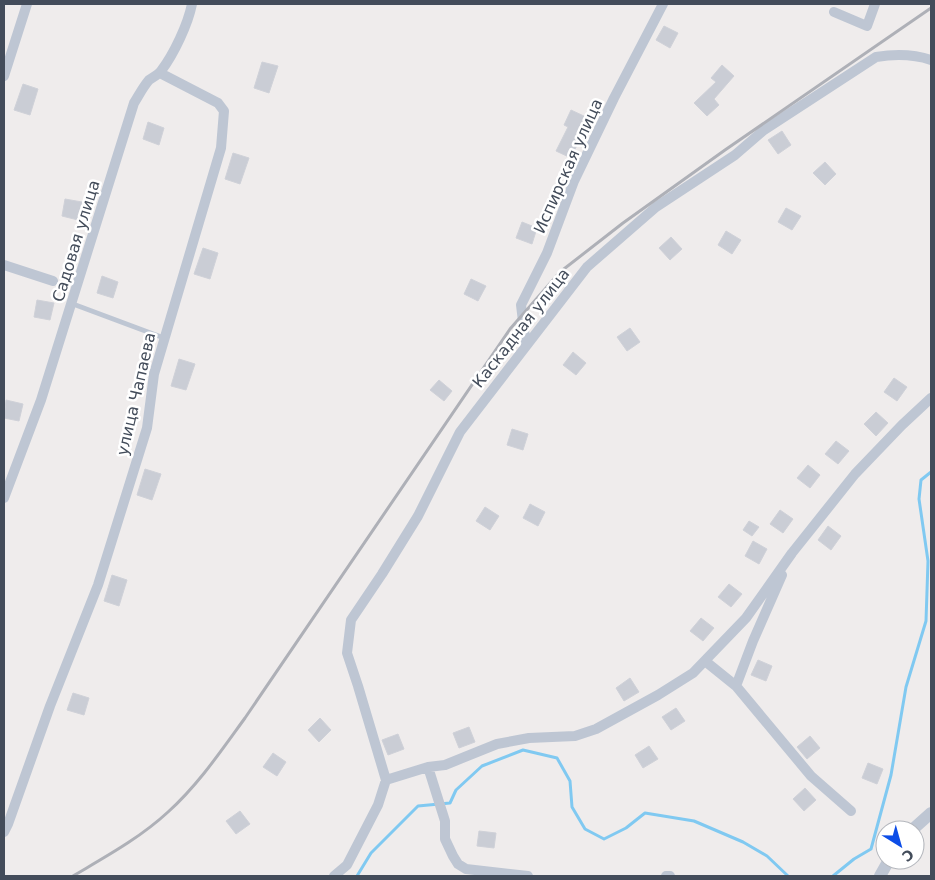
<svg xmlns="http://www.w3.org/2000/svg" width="935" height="880" font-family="'DejaVu Sans',sans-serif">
  <rect width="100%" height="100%" fill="#efecec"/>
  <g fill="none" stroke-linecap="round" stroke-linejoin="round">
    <path stroke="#80c9f1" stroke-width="3" d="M 357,876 L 371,853 L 418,806 L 450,803 L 456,790 L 482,766 L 523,750 L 557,758 L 570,781 L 572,807 L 585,829 L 604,839 L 626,828 L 645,813 L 694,821 L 743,842 L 767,856 L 788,876
      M 833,876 L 854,859 L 871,849 L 891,775 L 906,687 L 926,621 L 928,561 L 919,499 L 921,480 L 931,472"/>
  </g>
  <path fill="#cacdd5" stroke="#cfd1d8" d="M 664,26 L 678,33 L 670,48 L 656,40 Z
    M 262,62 L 278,66 L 269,93 L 254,88 Z
    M 722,65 L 734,76 L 714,99 L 719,105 L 707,116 L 694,103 L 716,82 L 711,78 Z
    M 23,84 L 38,89 L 30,115 L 14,110 Z
    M 571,110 L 586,117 L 575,141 L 578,143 L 571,158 L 556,151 L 568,127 L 564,125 Z
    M 148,122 L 164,128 L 159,145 L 143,139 Z
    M 782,131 L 791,145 L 778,154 L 768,140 Z
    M 233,153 L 249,158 L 240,184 L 225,179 Z
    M 825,162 L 836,174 L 825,185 L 813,173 Z
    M 65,199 L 82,202 L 78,220 L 62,216 Z
    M 786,208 L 801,216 L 792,230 L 778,222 Z
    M 522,222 L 537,228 L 532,244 L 516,238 Z
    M 726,231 L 741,240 L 732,254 L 718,245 Z
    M 671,237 L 682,249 L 670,260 L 659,248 Z
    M 203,248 L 218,253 L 210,279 L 194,274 Z
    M 102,276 L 118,282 L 113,298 L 97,293 Z
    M 471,279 L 486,286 L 478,301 L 464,294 Z
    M 37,300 L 54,303 L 50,320 L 34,317 Z
    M 630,328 L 640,342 L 627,351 L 617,337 Z
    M 573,352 L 586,363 L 576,375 L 563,365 Z
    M 179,359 L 195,364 L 186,390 L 171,386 Z
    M 894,378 L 907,387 L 897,401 L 884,392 Z
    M 439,380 L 452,391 L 444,401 L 430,390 Z
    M 6,400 L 23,404 L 19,421 L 4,418 Z
    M 876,412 L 888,423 L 876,436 L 864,424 Z
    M 512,429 L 528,434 L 523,450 L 507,445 Z
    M 836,441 L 849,451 L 838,464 L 825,454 Z
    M 808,465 L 820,475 L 810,488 L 797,478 Z
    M 145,469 L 161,474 L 152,500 L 137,495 Z
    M 530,504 L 545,512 L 538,526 L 523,518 Z
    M 485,507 L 499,516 L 490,530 L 476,521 Z
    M 780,510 L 793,519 L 783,533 L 770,524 Z
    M 749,521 L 759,527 L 752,536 L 743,530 Z
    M 828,526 L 841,536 L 831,550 L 818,540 Z
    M 753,541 L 767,549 L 759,564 L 745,556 Z
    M 112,575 L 127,580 L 119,606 L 104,601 Z
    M 729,584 L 742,594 L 731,607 L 718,597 Z
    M 701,618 L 714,628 L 703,641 L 690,631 Z
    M 758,660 L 772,666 L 766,681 L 751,675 Z
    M 630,678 L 639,692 L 624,701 L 616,688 Z
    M 73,693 L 89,698 L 84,715 L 67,710 Z
    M 676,708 L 685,721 L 671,730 L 662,717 Z
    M 320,718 L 331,730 L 319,742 L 308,730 Z
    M 469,727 L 475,742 L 459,748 L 453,733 Z
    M 398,734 L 404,749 L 388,755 L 382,740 Z
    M 810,736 L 820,748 L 807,759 L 797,747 Z
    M 649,746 L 658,759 L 643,768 L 635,755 Z
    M 273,753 L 286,762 L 277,776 L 263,767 Z
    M 868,763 L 883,769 L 877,784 L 862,778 Z
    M 805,788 L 816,800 L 804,811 L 793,799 Z
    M 240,811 L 250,824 L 236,834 L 226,821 Z
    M 479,831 L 496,833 L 494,848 L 477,846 Z"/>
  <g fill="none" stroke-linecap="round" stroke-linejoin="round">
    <path stroke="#bec6d3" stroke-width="5" d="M 73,304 L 164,338"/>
    <path stroke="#bec6d3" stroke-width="10" d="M 834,12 L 867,26 L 875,4
      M 4,76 L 27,4
      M 4,265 L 53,281
      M 526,346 L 521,305 L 547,253 L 574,181 L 614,98 L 663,4
      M 4,498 L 41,400 L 134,103 C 139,95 143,87 149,80 C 153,77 158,75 161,71 C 174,54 188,24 192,4
      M 705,661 L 736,686 L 811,776 L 851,811
      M 736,686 L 753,641 L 782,575
      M 428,767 L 445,765 L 497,744 L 529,738 L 575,736 L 596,729 L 658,695 L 693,673 L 746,618 L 792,553 L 855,474 L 902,425 L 931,398
      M 386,780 L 358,686 L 347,653 L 351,620 L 382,574 L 418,516 L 460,432 L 587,267 L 656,207 L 735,155 L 764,130 L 876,57 C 895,54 913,54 931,60
      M 4,832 L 8,824 L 50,706 L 98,585 L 147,428 L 154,374 L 221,148 L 224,111 L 218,103 L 160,73
      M 334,876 L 347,865 L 378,805 L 386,780 L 428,767 L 445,821 L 445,839 L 453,856 L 458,864 L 466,869 L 528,876
      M 666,876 L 670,876"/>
    <path stroke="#bec6d3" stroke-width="12" d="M 912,830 L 931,813
      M 880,876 L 889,860"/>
    <path stroke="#aeb0b7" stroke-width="3" d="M 73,876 C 105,857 140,838 168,812 C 198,785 221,751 245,718 L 510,329 L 560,272 L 623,223 L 725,150 L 931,8"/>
  </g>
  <g text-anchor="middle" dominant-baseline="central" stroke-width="5" stroke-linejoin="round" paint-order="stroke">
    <g font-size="16" fill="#434c5a" stroke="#fff">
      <text transform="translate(568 166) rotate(-66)">Испирская улица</text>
      <text transform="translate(76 241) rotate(-73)">Садовая улица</text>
      <text transform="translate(521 328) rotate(-52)">Каскадная улица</text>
      <text transform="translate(136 394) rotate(-77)">улица Чапаева</text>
    </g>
  </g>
  <rect width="935" height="880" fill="none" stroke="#434c5a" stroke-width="10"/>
  <g transform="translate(900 845) rotate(143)"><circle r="24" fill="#ffffff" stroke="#b4b7bd"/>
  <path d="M0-4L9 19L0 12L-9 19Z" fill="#0d4de7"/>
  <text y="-8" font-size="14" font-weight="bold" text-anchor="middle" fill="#434c5a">С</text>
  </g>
</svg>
